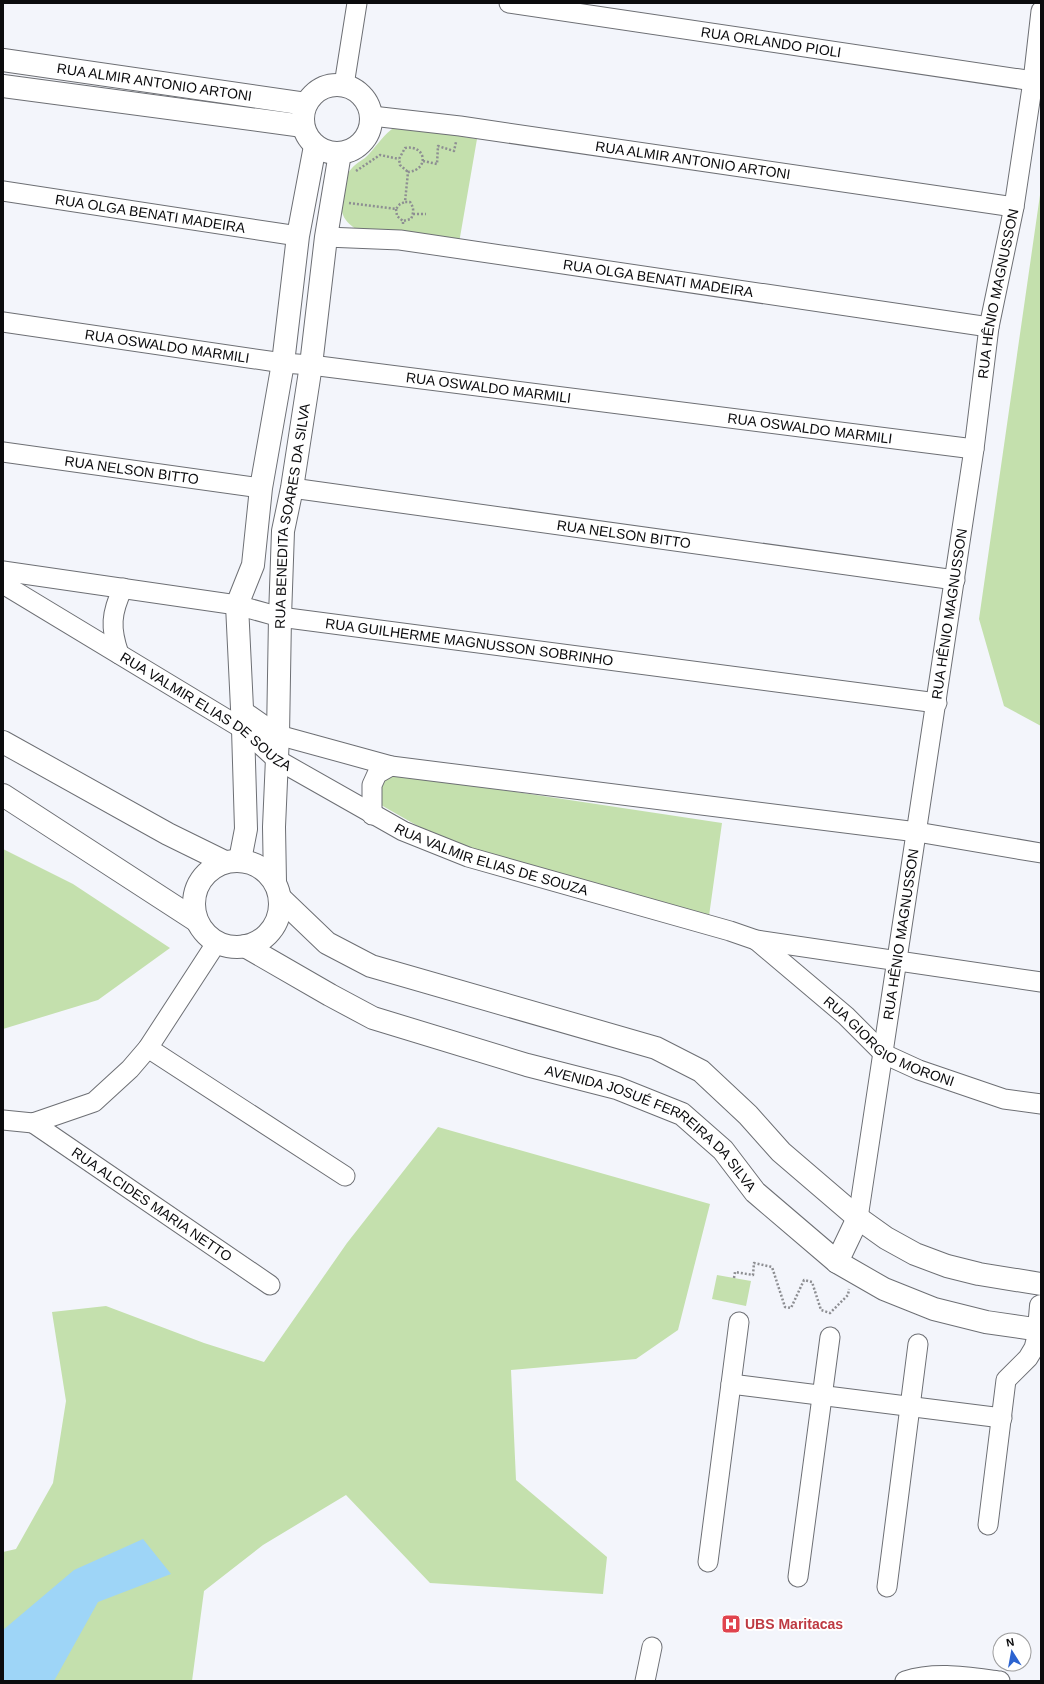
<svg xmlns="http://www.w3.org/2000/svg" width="1044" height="1684" font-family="Arial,sans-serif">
  <rect width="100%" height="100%" fill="#f3f5fb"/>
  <path fill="#c4e0ad" d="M 395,127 L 405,127 L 477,139 L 459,243 L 356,229 C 350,225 344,220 342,212 C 339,200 343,177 352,168 C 357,162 364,160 369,154 C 378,144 384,134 395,127 Z
    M 1041,188 L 1041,726 L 1004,706 L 979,619 Z
    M 396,774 L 722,823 L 709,916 L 458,849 L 381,805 L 380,782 Z
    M 3,849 L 73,884 L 170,948 L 98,1000 L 3,1029 Z
    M 438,1127 L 710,1204 L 678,1330 L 636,1359 L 511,1370 L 516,1480 L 607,1557 L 603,1594 L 430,1583 L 346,1495 L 263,1545 L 204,1591 L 192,1681 L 3,1681 L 3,1552 L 16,1549 L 53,1483 L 66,1401 L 52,1312 L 106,1306 L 204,1343 L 264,1362 L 347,1243 Z
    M 717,1275 L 751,1281 L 746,1306 L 712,1299 Z"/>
  <path fill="#9ed5f7" d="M 143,1539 L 171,1574 L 98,1602 L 54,1681 L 3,1681 L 3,1630 L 74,1570 Z"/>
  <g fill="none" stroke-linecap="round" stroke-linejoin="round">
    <g stroke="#6d6f74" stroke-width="21">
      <g id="minor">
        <path id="s1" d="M 509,3 L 1033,81"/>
        <path d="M 344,85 L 357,3"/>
        <path id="s2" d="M 372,116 L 460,126 L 1014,207"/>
        <path id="s3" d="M 3,191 L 298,236"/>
        <path id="s4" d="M 326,237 L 400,240 L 989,327"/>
        <path id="s5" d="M 3,322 L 283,363 L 311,365 L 974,449"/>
        <path id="s6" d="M 3,452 L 261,488"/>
        <path id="s7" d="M 292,488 L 955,580"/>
        <path id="s8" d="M 3,571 L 237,605 L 280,617 L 937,703"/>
        <path id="s9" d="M 3,584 L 243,729 L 276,759 L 403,831 L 468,857 L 730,931 L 756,940 L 1041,982"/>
        <path d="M 119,654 C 110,628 111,613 123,588"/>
        <path d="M 242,710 L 278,735 L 391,766 L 917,832 L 1041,853"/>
        <path d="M 372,815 L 372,785 L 377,774 L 391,766"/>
        <path id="s10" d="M 756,940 L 846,1016 L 884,1054 L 919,1070 L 1004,1099 L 1041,1104"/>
        <path d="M 148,1048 L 345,1176"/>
        <path d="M 3,1120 L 33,1123 L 94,1102 L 130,1069 L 148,1048 L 217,942"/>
        <path id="s11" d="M 33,1123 L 270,1285"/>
        <path id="s12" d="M 858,1218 L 974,449 L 989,327 L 1014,207 L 1033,81 L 1041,11"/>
        <path d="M 731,1384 L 1002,1418"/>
        <path d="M 988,1525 L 1006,1380 L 1028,1358 L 1034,1348 L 1039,1329"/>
        <path d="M 708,1562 L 739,1322"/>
        <path d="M 798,1577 L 830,1337"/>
        <path d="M 887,1587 L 918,1344"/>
        <path d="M 645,1681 L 652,1647"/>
        <path d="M 905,1681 C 936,1671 968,1677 1000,1681"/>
      </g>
    </g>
    <g stroke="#6d6f74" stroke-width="24">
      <g id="tertiary">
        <path id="s13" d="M 3,60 L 306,104"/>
        <circle cx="337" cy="119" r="34"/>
        <path d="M 3,86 L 303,126"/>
        <path d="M 240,860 L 246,829 L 243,729 L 237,605 L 253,565 L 261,488 L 283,363 L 298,236 L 315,146"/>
        <path id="s14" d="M 275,882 L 274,827 L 278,735 L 280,617 L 283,531 L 292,488 L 311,365 L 326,237 L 340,153"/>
      </g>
    </g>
    <g stroke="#6d6f74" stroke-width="24">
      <g id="secondary">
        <path d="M 3,742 L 168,834 L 225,862"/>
        <path d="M 3,795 L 197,921"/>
        <circle cx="237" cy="904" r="43"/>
        <path d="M 280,898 L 327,943 L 371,966 L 656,1048 L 701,1071 L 748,1115 L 781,1152 L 858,1218 L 886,1238 L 915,1254 L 947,1266 L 979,1274 L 1041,1284"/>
        <path id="s15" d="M 245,946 L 330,995 L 373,1018 L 527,1065 L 617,1088 L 682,1114 L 723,1150 L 755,1192 L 837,1262 L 884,1289 L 934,1309 L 986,1322 L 1041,1330"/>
        <path d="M 837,1262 L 858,1218"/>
        <path d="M 1039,1329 L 1041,1306"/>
      </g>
    </g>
    <path stroke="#8d8e92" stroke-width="2.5" stroke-dasharray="2 2" stroke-linecap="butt" d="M 423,161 L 437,164 L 438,146 L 454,151 L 456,142
      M 356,171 L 380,155 L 399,159
      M 349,203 L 396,209 L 400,204 L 405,202
      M 396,209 L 397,216 L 403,221
      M 413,214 L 426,214
      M 403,224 L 403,221 L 411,219 C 414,212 414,208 410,202 L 405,202 L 408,172 C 430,170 426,144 405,148 L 399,159 L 400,165 L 408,172
      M 734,1278 L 735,1272 L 753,1275 L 754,1263 L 772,1267 L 785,1307 L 791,1308 L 804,1280 L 812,1282 L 821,1310 L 830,1313 L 848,1295 L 849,1289"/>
    <use href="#minor" stroke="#fff" stroke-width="19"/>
    <use href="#tertiary" stroke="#fff" stroke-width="22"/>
    <use href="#secondary" stroke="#fff" stroke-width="22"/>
  </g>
  <defs>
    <g id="hospital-square" transform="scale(1)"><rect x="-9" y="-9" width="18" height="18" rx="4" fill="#e0444e" stroke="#fff"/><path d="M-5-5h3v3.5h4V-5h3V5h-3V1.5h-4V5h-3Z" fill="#fff"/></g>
  </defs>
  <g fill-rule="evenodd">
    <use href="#hospital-square" x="731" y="1624"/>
  </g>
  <g text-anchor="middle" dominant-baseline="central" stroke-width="4" stroke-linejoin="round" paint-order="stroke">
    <g font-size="14" fill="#0b0b0d" stroke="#fff">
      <text stroke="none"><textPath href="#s1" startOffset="265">RUA ORLANDO PIOLI</textPath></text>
      <text stroke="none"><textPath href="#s13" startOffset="153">RUA ALMIR ANTONIO ARTONI</textPath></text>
      <text stroke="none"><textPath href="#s2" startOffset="324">RUA ALMIR ANTONIO ARTONI</textPath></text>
      <text stroke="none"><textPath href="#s3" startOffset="149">RUA OLGA BENATI MADEIRA</textPath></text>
      <text stroke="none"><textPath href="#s4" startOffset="335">RUA OLGA BENATI MADEIRA</textPath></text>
      <text stroke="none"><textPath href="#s12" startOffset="935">RUA HÊNIO MAGNUSSON</textPath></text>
      <text stroke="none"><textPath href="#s5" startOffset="166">RUA OSWALDO MARMILI</textPath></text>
      <text stroke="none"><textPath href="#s5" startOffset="490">RUA OSWALDO MARMILI</textPath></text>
      <text stroke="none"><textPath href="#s5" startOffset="814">RUA OSWALDO MARMILI</textPath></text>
      <text stroke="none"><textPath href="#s6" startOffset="130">RUA NELSON BITTO</textPath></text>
      <text stroke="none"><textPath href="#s14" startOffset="367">RUA BENEDITA SOARES DA SILVA</textPath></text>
      <text stroke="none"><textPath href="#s7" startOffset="335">RUA NELSON BITTO</textPath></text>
      <text stroke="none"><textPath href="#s12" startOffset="611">RUA HÊNIO MAGNUSSON</textPath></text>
      <text stroke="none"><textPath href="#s8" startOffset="472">RUA GUILHERME MAGNUSSON SOBRINHO</textPath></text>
      <text stroke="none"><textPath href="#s9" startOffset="240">RUA VALMIR ELIAS DE SOUZA</textPath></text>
      <text stroke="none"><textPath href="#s9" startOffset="564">RUA VALMIR ELIAS DE SOUZA</textPath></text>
      <text stroke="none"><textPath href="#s12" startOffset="287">RUA HÊNIO MAGNUSSON</textPath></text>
      <text stroke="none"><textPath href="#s10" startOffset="169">RUA GIORGIO MORONI</textPath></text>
      <text stroke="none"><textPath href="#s15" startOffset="451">AVENIDA JOSUÉ FERREIRA DA SILVA</textPath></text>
      <text stroke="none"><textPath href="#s11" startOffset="144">RUA ALCIDES MARIA NETTO</textPath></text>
    </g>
    <g font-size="14" font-weight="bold" fill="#be3a42" stroke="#fff" text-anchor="start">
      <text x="745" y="1624">UBS Maritacas</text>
    </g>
  </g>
  <rect width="1044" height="1684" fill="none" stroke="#0b0b0d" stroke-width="8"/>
  <g transform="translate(1012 1652) rotate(349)"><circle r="19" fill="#ffffff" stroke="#9d9d9e"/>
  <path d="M0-3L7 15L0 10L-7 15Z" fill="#2b63d0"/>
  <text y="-6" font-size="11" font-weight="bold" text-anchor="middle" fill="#0b0b0d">N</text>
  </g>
</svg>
